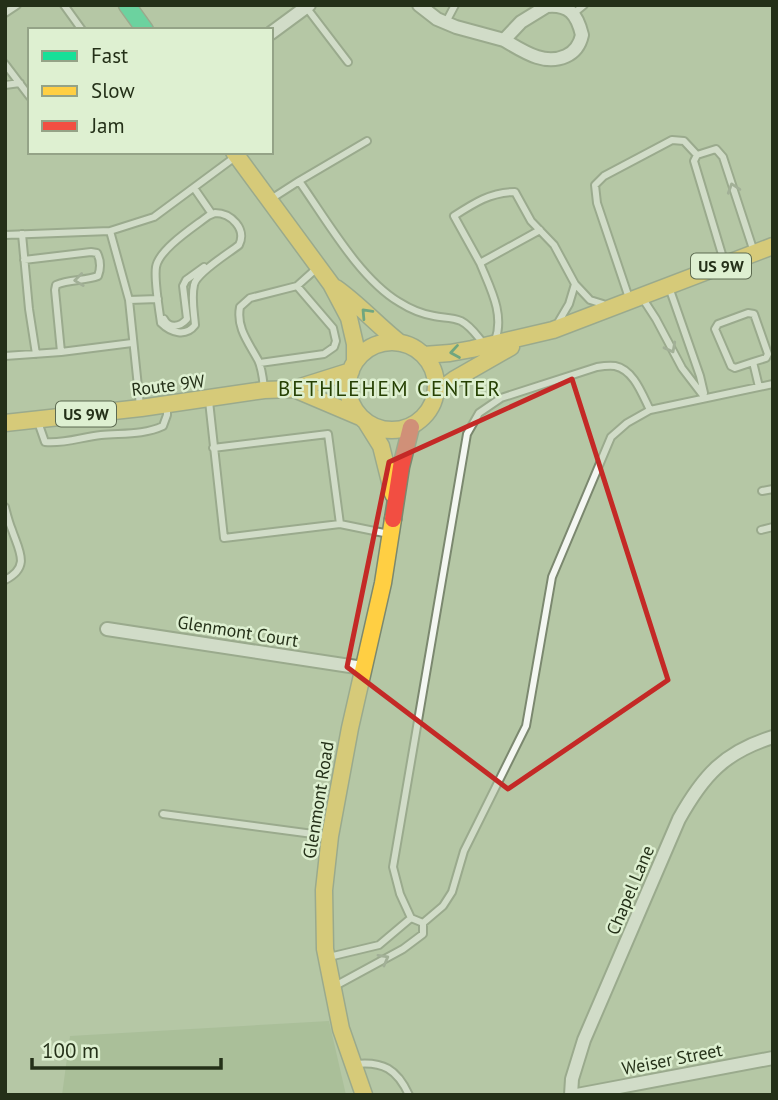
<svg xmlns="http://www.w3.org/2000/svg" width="778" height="1100" font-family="'PT Sans',sans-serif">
  <rect width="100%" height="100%" fill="#b5c7a5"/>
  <path fill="#9eb58b" d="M 329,1021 L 346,1095 L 62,1095 L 70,1036 Z"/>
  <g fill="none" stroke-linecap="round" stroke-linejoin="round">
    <g stroke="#7b886f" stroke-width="10">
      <path id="lane" d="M 64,5 L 82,30
        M 306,7 L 348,62
        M 5,13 L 17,5
        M 573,14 L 584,5
        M 446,22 L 455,5
        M 5,64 L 30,97
        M 5,85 L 20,83
        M 299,181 L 367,141
        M 194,188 L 212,214
        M 271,199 L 299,181 C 326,219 359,278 399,302 C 410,309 422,314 434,316 C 443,318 452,317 461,321 C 471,326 477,336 484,344
        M 215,213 C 231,213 247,229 239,245 C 229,253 196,273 194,285 C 191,298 194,312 195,325 C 186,337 171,333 161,323 C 159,309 154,280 156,267 C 159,249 194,227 208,216 Z
        M 540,230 L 480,263 L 454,216 C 474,203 491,192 515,192 L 531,221 L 554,245 L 575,284
        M 22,234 L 29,309 L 36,354
        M 5,235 L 110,231
        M 24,260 L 91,252 L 97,253 C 101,261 101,268 98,276 C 85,281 69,279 56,285 L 55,290 L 61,352
        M 724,261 L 694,161 L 697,155 L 716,149 L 723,157 L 754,252
        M 480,263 C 490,288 505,314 495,341
        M 670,290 L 700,376 L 704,393
        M 629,298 L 597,203 L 595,185 L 604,176 L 672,140 L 684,141 L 697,155
        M 643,299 L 656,319 L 682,368 L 705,398
        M 129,300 L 158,299
        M 164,319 C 169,329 180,327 187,319 L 183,286 L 186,280 L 204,267
        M 559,321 L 569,304 L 575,284 L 590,300 L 603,304
        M 5,356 L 61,352 L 132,343
        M 753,362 L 735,368 L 731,366 L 715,329 L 718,324 L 748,313 L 754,314 L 768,354 L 766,358 L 753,362 L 759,387
        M 260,363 L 324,354 L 334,347 L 336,341 L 333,328 L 297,286
        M 264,388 C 263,379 262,368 258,360 C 249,343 236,328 240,307 L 250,298 L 297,286 L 317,268
        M 209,401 L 224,538 L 340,524 L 389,534
        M 140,406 L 129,300 L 110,231 L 154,217 L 235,157
        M 38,422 L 45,442 C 64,444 82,437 101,435 C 122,433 144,435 163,426 L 167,415 L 167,407
        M 213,448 L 328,434 L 340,524
        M 762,491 L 773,489
        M 5,507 C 7,515 9,523 12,530 C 19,551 31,567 5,580
        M 761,530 L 773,527
        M 163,814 L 328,836
        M 411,918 L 400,894 L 393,867 L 467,434 L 479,413 L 501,398 L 597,367 C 603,366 609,365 615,366 C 634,370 642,394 650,410
        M 423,923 L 443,906 L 452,892 L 464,851 L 526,726 L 552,577 L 611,437 L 627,423 L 650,410 L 773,384
        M 329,957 L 379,945 L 411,918 L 423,923
        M 335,986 L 403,949 L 423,934 L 423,923
        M 355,1064 C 383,1061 397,1069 409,1095"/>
    </g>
    <g stroke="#7b886f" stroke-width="16">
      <path id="street" d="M 419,5 L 437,19 L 456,27 L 504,40
        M 547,6 C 569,4 577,14 582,35 C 580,44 575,52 566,56 C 544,66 523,51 504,40 L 521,22 Z
        M 271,33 L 309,5
        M 107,629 L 363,668
        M 571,1095 L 572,1079 L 584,1040 L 679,819 C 703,776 724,752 773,737
        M 577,1095 L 773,1058"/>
    </g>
    <g stroke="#7b886f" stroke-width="19">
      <path id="fast" d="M 127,5 L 145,30"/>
    </g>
    <g stroke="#7b886f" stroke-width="19">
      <path id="slow" d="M 234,152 L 331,284 L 349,318 L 355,344 L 355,362
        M 336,288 C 360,305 377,325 400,343
        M348 386a44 44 0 1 1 88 0a44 44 0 1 1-88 0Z
        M 424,355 L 450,353 L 472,349 L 553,330 L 773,246
        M 294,389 L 360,417
        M 436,393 L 455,379 L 511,347
        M 366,422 L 381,446 L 393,494
        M 5,423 L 141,408 L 264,390 L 294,389 L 351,371
        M 364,1095 L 341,1029 L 325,949 L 324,890 L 330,836 L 350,728 L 383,583 L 393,519"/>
    </g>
    <g stroke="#7b886f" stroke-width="19">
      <path id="jam" d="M 393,519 L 401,467 L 411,427"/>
    </g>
    <use href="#lane" stroke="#f4f7f2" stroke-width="6"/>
    <use href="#street" stroke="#f4f7f2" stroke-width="12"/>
    <use href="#fast" stroke="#16e098" stroke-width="16"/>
    <use href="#slow" stroke="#ffcf43" stroke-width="16"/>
    <use href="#jam" stroke="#f24e42" stroke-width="16"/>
  </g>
  <defs><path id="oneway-chevron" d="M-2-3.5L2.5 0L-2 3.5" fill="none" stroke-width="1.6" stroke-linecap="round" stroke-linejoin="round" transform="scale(1.75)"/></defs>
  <g stroke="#8c9485">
    <use href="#oneway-chevron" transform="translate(733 188) rotate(-108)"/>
    <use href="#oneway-chevron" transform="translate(79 280) rotate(173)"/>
    <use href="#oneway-chevron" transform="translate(671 348) rotate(62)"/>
    <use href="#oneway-chevron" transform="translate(384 959) rotate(-29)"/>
  </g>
  <g stroke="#1e7f52">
    <use href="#oneway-chevron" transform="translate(366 313) rotate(-133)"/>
    <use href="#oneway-chevron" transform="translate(455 352) rotate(171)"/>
  </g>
  <path d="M0 0H778V1100H0ZM 572,379 L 668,680 L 508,789 L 347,667 L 389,462 Z" fill="#b5c7a5" fill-opacity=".55" fill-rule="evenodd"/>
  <path fill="none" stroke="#c42926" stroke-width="5" stroke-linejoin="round" d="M 572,379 L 668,680 L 508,789 L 347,667 L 389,462 Z"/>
  <g text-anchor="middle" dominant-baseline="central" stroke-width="5" stroke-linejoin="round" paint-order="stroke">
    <g fill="#def0d1" stroke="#5c6a50" stroke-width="2">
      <rect x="691" y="253.5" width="60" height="25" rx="5"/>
      <rect x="56" y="401.5" width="60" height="25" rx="5"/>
    </g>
    <g font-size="16" font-weight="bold" fill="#243018">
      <text x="721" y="266">US 9W</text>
      <text x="86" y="414">US 9W</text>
    </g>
    <g font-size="18" fill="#243018" stroke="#def0d1">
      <text transform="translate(168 385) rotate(-7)">Route 9W</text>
      <text transform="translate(238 631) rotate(9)">Glenmont Court</text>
      <text transform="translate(318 800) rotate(-81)">Glenmont Road</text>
      <text transform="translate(630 890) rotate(-67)">Chapel Lane</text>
      <text transform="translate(672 1059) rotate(-11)">Weiser Street</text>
    </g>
    <g font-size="21" letter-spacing="2" fill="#264003" stroke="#def0d1">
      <text x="390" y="388">BETHLEHEM CENTER</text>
    </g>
  </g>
  <rect width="778" height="1100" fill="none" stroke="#243018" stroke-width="14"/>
  <rect x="28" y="28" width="245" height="126" fill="#def0d1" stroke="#94a387" stroke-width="2"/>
  <rect x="42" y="51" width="35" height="10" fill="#16e098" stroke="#94a387" stroke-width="2"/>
  <text x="91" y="63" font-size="21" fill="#243018">Fast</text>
  <rect x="42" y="86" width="35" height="10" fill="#ffcf43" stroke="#94a387" stroke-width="2"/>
  <text x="91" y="98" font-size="21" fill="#243018">Slow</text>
  <rect x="42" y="121" width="35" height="10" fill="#f24e42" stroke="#94a387" stroke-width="2"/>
  <text x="91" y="133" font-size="21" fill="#243018">Jam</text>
  <path d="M32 1058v10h189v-10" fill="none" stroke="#243018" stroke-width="3.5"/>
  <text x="42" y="1058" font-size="21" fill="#243018" stroke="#def0d1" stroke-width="5" paint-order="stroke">100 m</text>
</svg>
